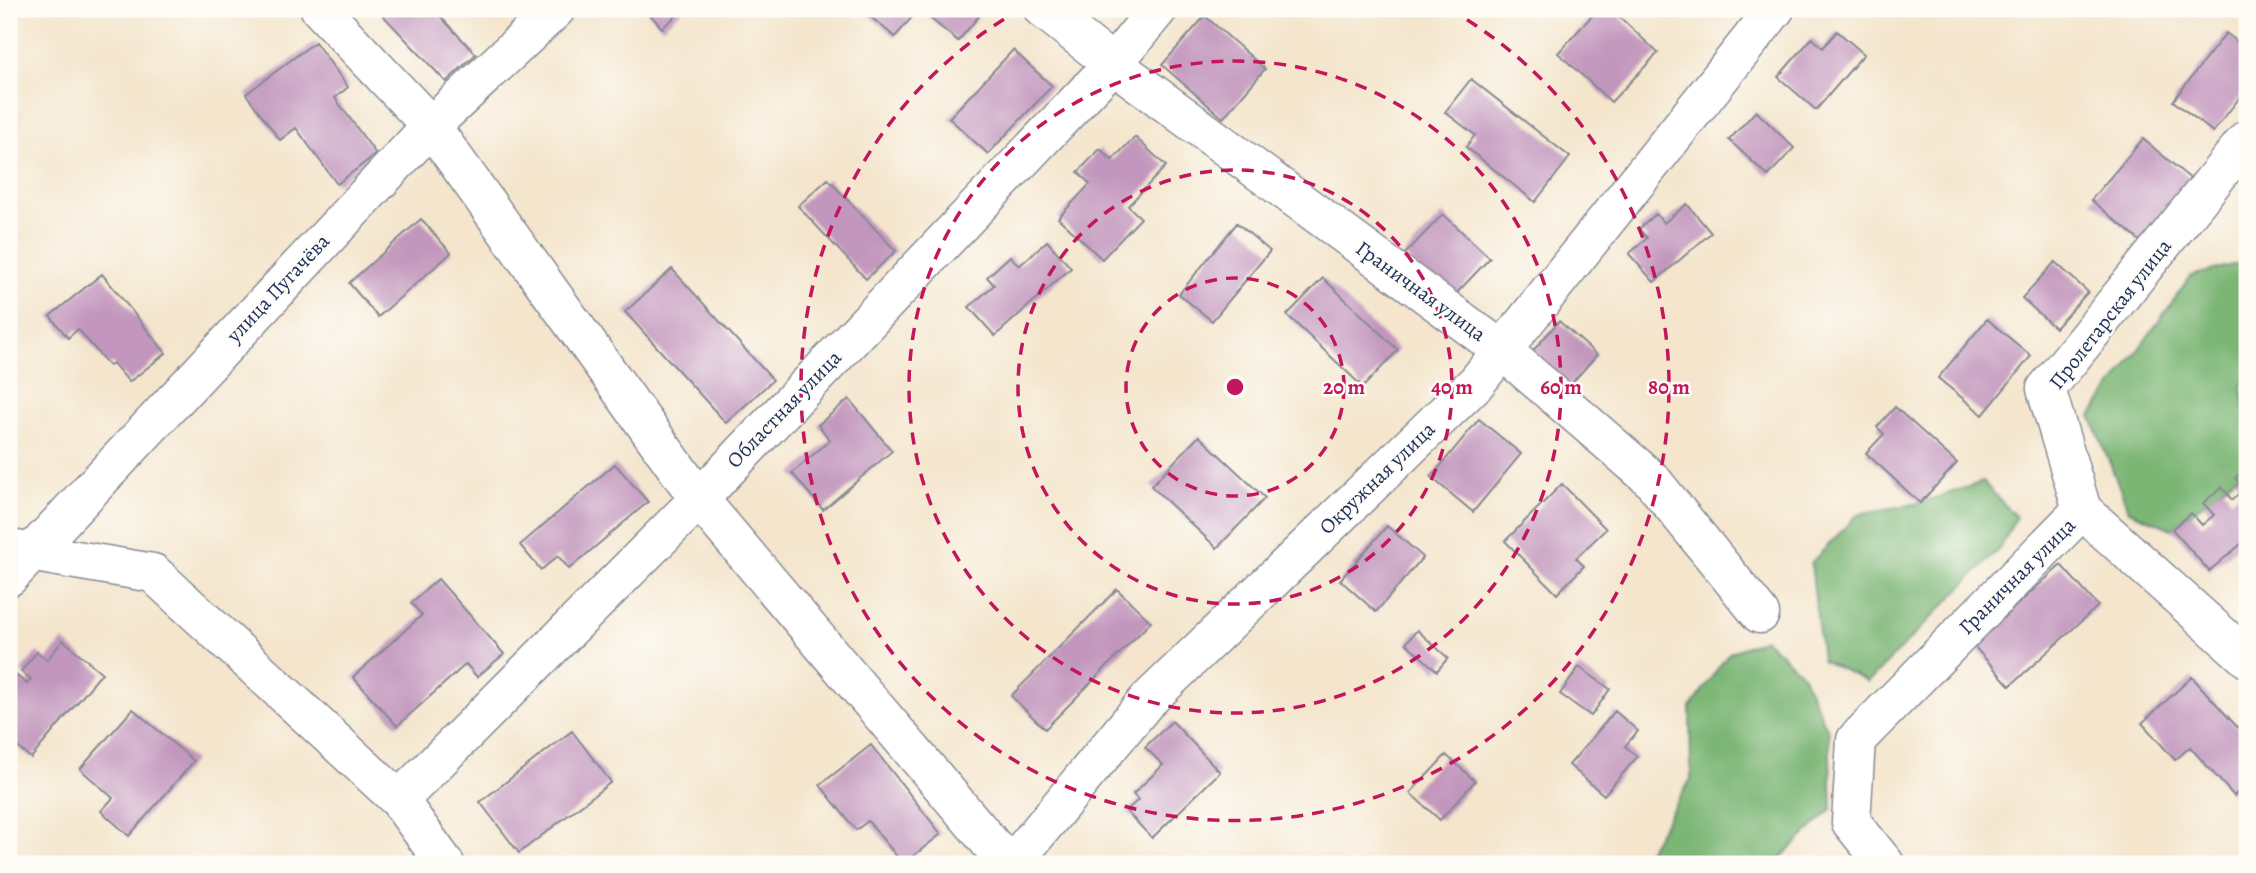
<svg xmlns="http://www.w3.org/2000/svg" width="2256" height="873" font-family="Alegreya,serif">
  <rect width="100%" height="100%" fill="#fdfcf7"/>
  <filter id="ink" filterUnits="userSpaceOnUse"><feTurbulence type="fractalNoise" baseFrequency=".0143" numOctaves="2"/><feDisplacementMap in="SourceGraphic" scale="14" xChannelSelector="R" yChannelSelector="G"/><feConvolveMatrix kernelMatrix="1 2 1 2 8 2 1 2 1" color-interpolation-filters="sRGB"/></filter>
  <filter id="wash" filterUnits="userSpaceOnUse"><feTurbulence type="fractalNoise" baseFrequency=".00686" numOctaves="4" result="noise"/><feDisplacementMap in="SourceGraphic" scale="28" xChannelSelector="R" yChannelSelector="G"/><feGaussianBlur stdDeviation="1.57" result="paint"/><feColorMatrix in="noise" values="0 0 0 0 0 0 0 0 0 0 0 0 0 0 0 0 0 1.4 0 .05"/><feComposite in="paint" operator="in"/></filter>
  <g filter="url(#wash)">
    <rect width="100%" height="100%" fill="#f4e5cc"/>
    <path fill="#7bb675" stroke="#4b726a" stroke-width="2" d="M 2247,261 L 2247,382 L 2242,386 L 2247,420 L 2247,467 L 2172,529 L 2129,511 L 2091,416 L 2191,276 Z
      M 1983,482 L 2016,517 L 2001,547 L 1868,682 L 1822,660 L 1811,563 L 1858,514 L 1920,503 Z
      M 1765,639 L 1802,674 L 1829,733 L 1832,809 L 1774,864 L 1640,864 L 1691,779 L 1690,708 L 1729,653 Z"/>
    <g id="blocks">
      <path fill="#c296bd" d="M 377,9 L 433,9 L 476,54 L 446,82 Z
        M 645,9 L 684,9 L 662,28 Z
        M 861,9 L 919,9 L 895,37 Z
        M 919,9 L 985,9 L 958,41 Z
        M 1598,9 L 1611,9 L 1658,53 L 1611,102 L 1558,53 Z
        M 1205,16 L 1265,69 L 1223,118 L 1162,65 Z
        M 1837,31 L 1864,54 L 1816,110 L 1778,77 L 1812,38 L 1823,48 Z
        M 2226,33 L 2247,49 L 2247,88 L 2213,132 L 2173,101 Z
        M 315,42 L 348,87 L 335,98 L 376,154 L 337,184 L 296,128 L 280,140 L 246,94 Z
        M 1013,50 L 1052,86 L 988,154 L 949,118 Z
        M 1471,79 L 1570,157 L 1535,202 L 1466,147 L 1475,135 L 1445,112 Z
        M 1756,111 L 1794,148 L 1768,176 L 1729,140 Z
        M 1135,137 L 1166,166 L 1128,206 L 1141,218 L 1102,259 L 1058,218 L 1090,184 L 1078,172 L 1100,149 L 1112,160 Z
        M 2143,139 L 2192,180 L 2140,241 L 2091,200 Z
        M 828,179 L 896,251 L 866,279 L 798,206 Z
        M 1687,204 L 1711,233 L 1654,282 L 1629,254 L 1647,238 L 1639,229 L 1656,214 L 1664,223 Z
        M 1443,214 L 1490,258 L 1451,299 L 1404,255 Z
        M 421,219 L 451,253 L 378,317 L 349,283 Z
        M 1237,223 L 1270,251 L 1212,321 L 1179,294 Z
        M 1047,241 L 1071,268 L 995,336 L 969,307 L 994,285 L 987,277 L 1010,256 L 1019,266 Z
        M 2055,262 L 2088,292 L 2055,328 L 2022,298 Z
        M 672,269 L 773,380 L 726,423 L 625,312 Z
        M 102,274 L 166,353 L 129,382 L 113,363 L 109,366 L 78,329 L 68,338 L 50,316 Z
        M 1323,278 L 1398,350 L 1363,387 L 1287,315 Z
        M 1987,319 L 2031,356 L 1983,415 L 1938,378 Z
        M 1559,321 L 1597,355 L 1569,386 L 1531,353 Z
        M 849,399 L 892,451 L 823,510 L 792,473 L 830,440 L 818,425 Z
        M 1895,407 L 1957,463 L 1920,503 L 1866,453 L 1884,434 L 1877,427 Z
        M 1479,419 L 1521,454 L 1473,512 L 1431,477 Z
        M 1199,436 L 1265,498 L 1217,548 L 1151,486 Z
        M 615,464 L 648,502 L 569,569 L 558,556 L 541,570 L 520,545 Z
        M 2247,467 L 2247,539 L 2209,571 L 2172,529 L 2191,513 L 2202,525 L 2214,515 L 2203,503 L 2222,487 L 2232,500 L 2244,489 L 2235,478 Z
        M 1562,484 L 1606,529 L 1576,558 L 1584,566 L 1557,594 L 1505,541 Z
        M 1387,526 L 1423,557 L 1376,612 L 1340,580 Z
        M 2061,565 L 2098,606 L 2010,686 L 1973,645 Z
        M 438,579 L 504,654 L 477,677 L 466,664 L 397,726 L 353,677 L 422,615 L 411,603 Z
        M 1117,589 L 1151,622 L 1045,729 L 1011,696 Z
        M 1417,630 L 1448,658 L 1437,671 L 1406,643 Z
        M 63,640 L 102,673 L 31,758 L 9,740 L 9,705 L 11,703 L 9,701 L 9,685 L 17,676 L 27,684 L 31,679 L 21,671 L 37,652 L 47,660 Z
        M 1579,667 L 1610,689 L 1591,716 L 1560,694 Z
        M 2192,677 L 2247,738 L 2247,783 L 2234,796 L 2190,747 L 2175,760 L 2142,723 Z
        M 133,709 L 194,761 L 129,836 L 101,811 L 113,798 L 80,769 Z
        M 1615,711 L 1638,731 L 1625,746 L 1637,757 L 1604,795 L 1569,765 Z
        M 1172,721 L 1220,772 L 1152,838 L 1126,811 L 1138,800 L 1133,794 L 1163,765 L 1145,747 Z
        M 572,731 L 611,782 L 519,853 L 480,802 Z
        M 871,745 L 941,834 L 903,864 L 868,821 L 856,830 L 820,785 Z
        M 1446,755 L 1475,781 L 1440,820 L 1410,793 Z"/>
    </g>
  </g>
  <g filter="url(#ink)">
    <use href="#blocks" fill-opacity="0" stroke="#888a95" stroke-width="2"/>
    <g fill="none" stroke-linecap="round" stroke-linejoin="round">
      <g stroke="#888a95" stroke-width="41">
        <path id="minor" d="M 320,9 L 431,126 L 699,499 L 1008,864
          M 1043,9 L 1113,64 L 1503,351 L 1651,479 L 1760,614
          M 2082,510 L 2046,389 L 2247,139
          M 2082,510 L 2247,658
          M 11,549 L 153,573 L 399,800 L 445,864
          M 9,577 L 431,126 L 556,9
          M 399,800 L 699,499 L 1113,64 L 1158,9
          M 1012,864 L 1146,702 L 1476,383 L 1775,9
          M 1885,864 L 1851,822 L 1856,740 L 2082,510"/>
      </g>
      <use href="#minor" stroke="#fff" stroke-width="38"/>
    </g>
  </g>
  <g fill="none" stroke="#c2185b" stroke-width="3.5" stroke-dasharray="12 9">
    <circle cx="1235" cy="387" r="109"/>
    <circle cx="1235" cy="387" r="217"/>
    <circle cx="1235" cy="387" r="326"/>
    <path d="M1449 9A434 434 0 1 1 1021 9"/>
  </g>
  <g text-anchor="middle" dominant-baseline="central" stroke-width="5" stroke-linejoin="round" paint-order="stroke">
    <g font-size="21" fill="#1b2f5e" stroke="#fdfcf7">
      <text transform="translate(278 288) rotate(-47)">улица Пугачёва</text>
      <text transform="translate(1421 291) rotate(36)">Граничная улица</text>
      <text transform="translate(2110 314) rotate(-52)">Пролетарская улица</text>
      <text transform="translate(784 409) rotate(-46)">Областная улица</text>
      <text transform="translate(1377 478) rotate(-44)">Окружная улица</text>
      <text transform="translate(2017 576) rotate(-45)">Граничная улица</text>
    </g>
  </g>
  <circle cx="1235" cy="387" r="10" fill="#c2185b" stroke="#fdfcf7" stroke-width="3.5"/>
  <g font-size="21" text-anchor="middle" font-weight="bold" fill="#c2185b" stroke="#fdfcf7" stroke-width="5" stroke-linejoin="round" paint-order="stroke">
    <text x="1344" y="394">20 m</text>
    <text x="1452" y="394">40 m</text>
    <text x="1561" y="394">60 m</text>
    <text x="1669" y="394">80 m</text>
  </g>
  <rect width="2256" height="873" fill="none" stroke="#fdfcf7" stroke-width="35"/>
</svg>
